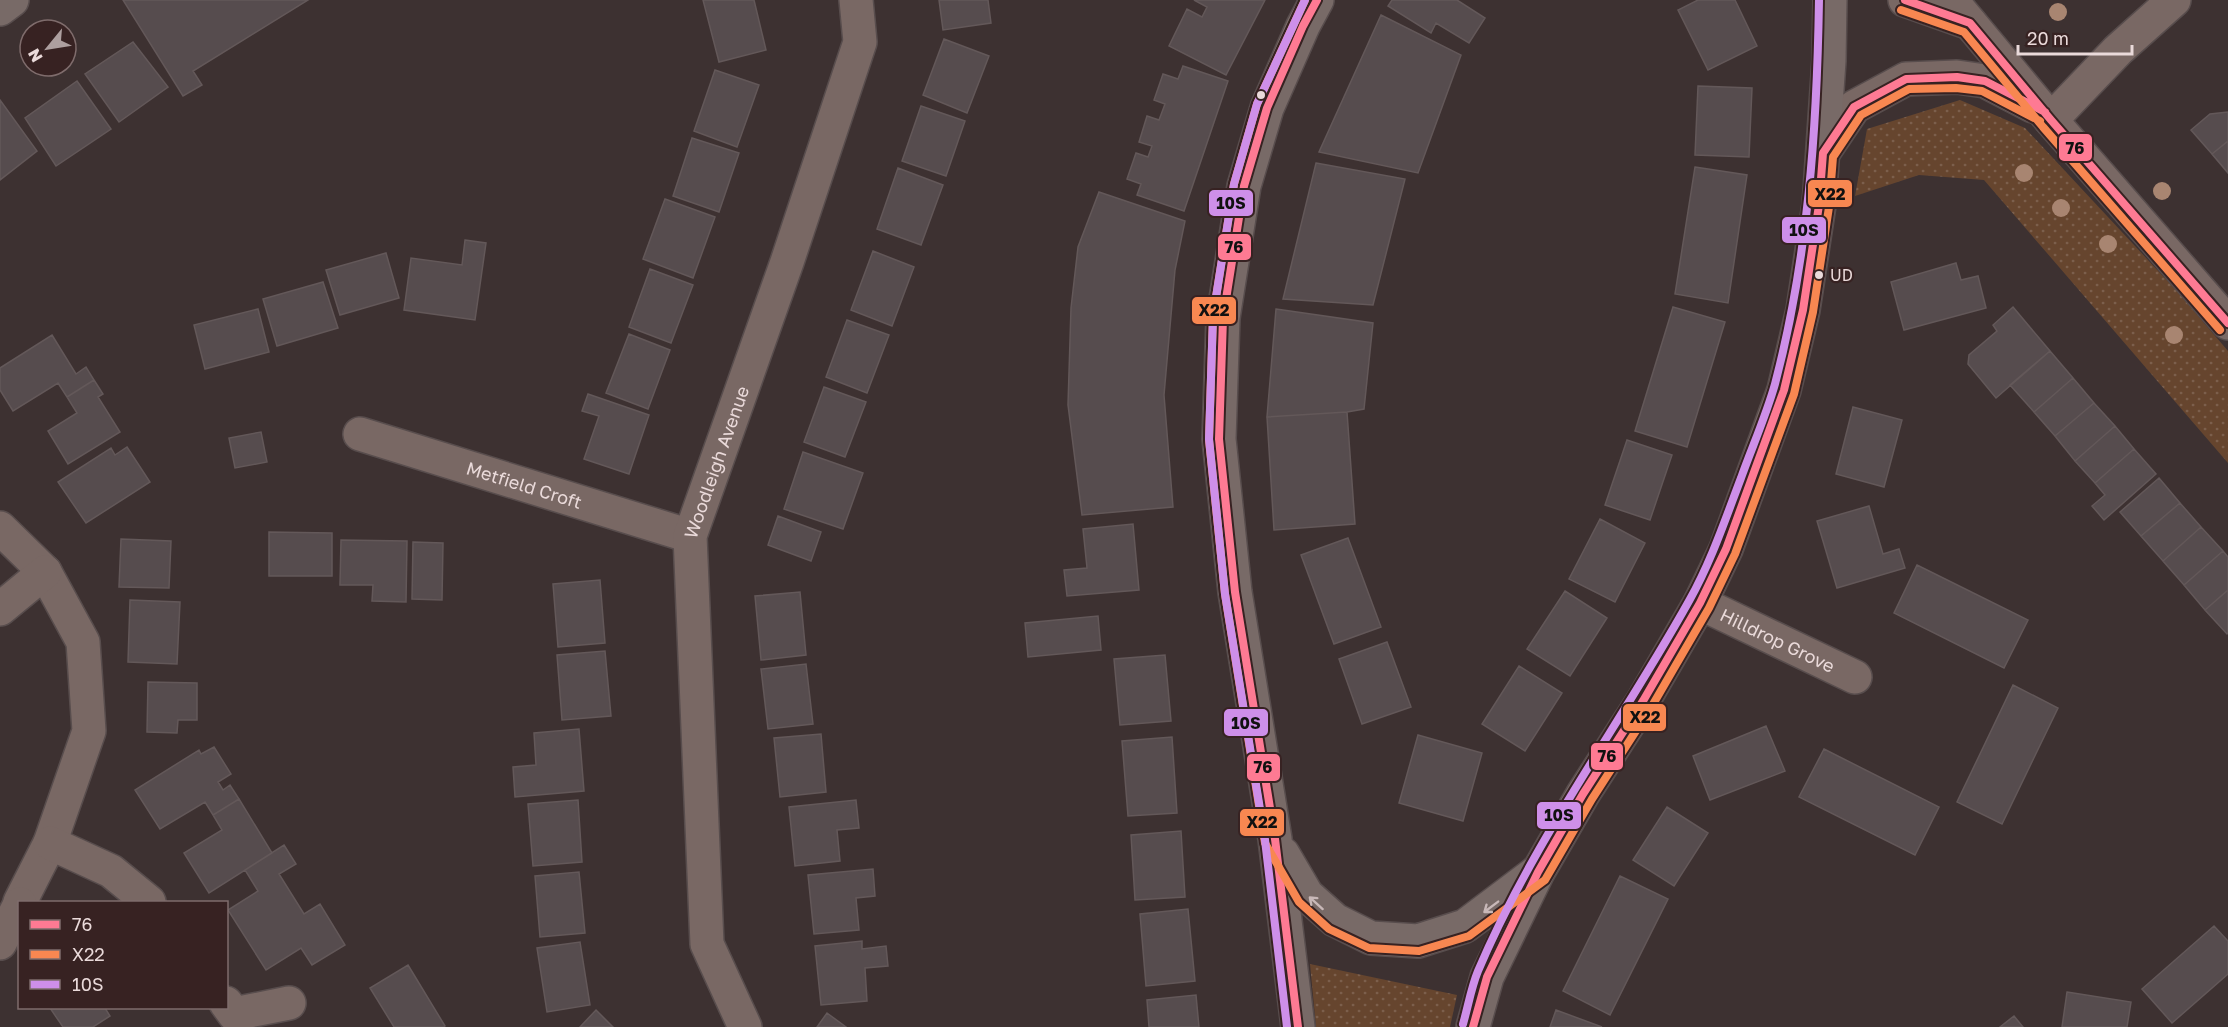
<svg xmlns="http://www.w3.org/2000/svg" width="2228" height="1027" font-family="'Golos Text',sans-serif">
  <defs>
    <pattern id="grass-dots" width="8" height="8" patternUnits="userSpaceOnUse" patternTransform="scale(1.5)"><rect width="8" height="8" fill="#66452e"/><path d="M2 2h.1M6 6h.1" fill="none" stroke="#7c5f4c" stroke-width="1.8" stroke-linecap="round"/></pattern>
  </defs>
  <rect width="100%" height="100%" fill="#3d3131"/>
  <path fill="url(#grass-dots)" d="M 1960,100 L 2025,128 L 2176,290 L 2228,351 L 2228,463 L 1984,180 L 1919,175 L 1855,196 L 1867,129 Z
    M 1310,964 L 1457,995 L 1450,1027 L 1316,1027 Z"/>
  <path fill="#564c4e" stroke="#635859" stroke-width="1.5" d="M 123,0 L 308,0 L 193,71 L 202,85 L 183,96 Z
    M 703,0 L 754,0 L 766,50 L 719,62 Z
    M 939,0 L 988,0 L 991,23 L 943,30 Z
    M 1194,0 L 1265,0 L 1226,75 L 1169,46 L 1187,9 L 1202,17 L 1207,7 Z
    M 1392,0 L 1457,0 L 1485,18 L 1469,43 L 1436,23 L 1431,33 L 1388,6 Z
    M 1698,0 L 1735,0 L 1757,46 L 1708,70 L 1678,10 Z
    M 1381,15 L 1461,55 L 1418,173 L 1319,152 Z
    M 944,39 L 989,56 L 967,113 L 923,95 Z
    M 133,42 L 168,87 L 119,122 L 85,74 Z
    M 1183,66 L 1228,81 L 1184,211 L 1137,195 L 1141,184 L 1127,179 L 1136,153 L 1148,157 L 1152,146 L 1139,142 L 1147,116 L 1159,120 L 1165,104 L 1154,100 L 1163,74 L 1178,79 Z
    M 715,70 L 759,85 L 737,147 L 694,131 Z
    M 77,81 L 111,129 L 56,166 L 25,118 Z
    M 1698,86 L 1752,88 L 1749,157 L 1695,155 Z
    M 0,100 L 37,151 L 0,180 Z
    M 921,106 L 965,121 L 946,176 L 902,161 Z
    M 2228,112 L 2228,141 L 2212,154 L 2191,130 L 2210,114 Z
    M 692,138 L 739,153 L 719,212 L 673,196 Z
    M 2228,141 L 2228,173 L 2212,154 Z
    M 1316,163 L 1405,179 L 1373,305 L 1283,299 Z
    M 1695,167 L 1747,175 L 1728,303 L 1675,294 Z
    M 898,168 L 943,185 L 921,245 L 877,229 Z
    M 1099,192 L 1185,221 L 1175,270 L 1164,395 L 1173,507 L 1082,515 L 1068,405 L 1071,308 L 1078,247 Z
    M 665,199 L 715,217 L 693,278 L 643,259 Z
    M 465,240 L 486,243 L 475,320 L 404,310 L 411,258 L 462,265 Z
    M 873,251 L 914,267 L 892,326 L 851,310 Z
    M 386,253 L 399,298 L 340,315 L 326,270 Z
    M 1956,263 L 1961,280 L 1978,276 L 1986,308 L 1904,330 L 1891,282 Z
    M 650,269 L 693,285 L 671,343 L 629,327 Z
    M 323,282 L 338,328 L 277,346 L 263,299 Z
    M 1673,307 L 1725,322 L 1687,447 L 1635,431 Z
    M 2013,307 L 2050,351 L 1996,398 L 1968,364 L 1969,355 L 1997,331 L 1993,325 Z
    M 258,309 L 269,352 L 205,369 L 194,325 Z
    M 1276,309 L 1373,323 L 1364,409 L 1347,412 L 1267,417 Z
    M 847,320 L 889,335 L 867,393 L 826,377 Z
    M 629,334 L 670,350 L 648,409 L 606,393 Z
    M 52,335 L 76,374 L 86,367 L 94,380 L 67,397 L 58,383 L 13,411 L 0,390 L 0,368 Z
    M 2050,351 L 2073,378 L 2034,412 L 2010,385 Z
    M 2073,378 L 2094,403 L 2055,436 L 2034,412 Z
    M 94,380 L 103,394 L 98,397 L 120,432 L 68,464 L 48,431 L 77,413 L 67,397 Z
    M 824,387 L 866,402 L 845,457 L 804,442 Z
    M 588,394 L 649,415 L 629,474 L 584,459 L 599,416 L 582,411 Z
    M 2094,403 L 2115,426 L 2075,461 L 2055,436 Z
    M 1853,407 L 1902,420 L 1884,487 L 1836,474 Z
    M 1347,412 L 1355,524 L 1274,530 L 1267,417 Z
    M 2115,426 L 2134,449 L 2095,483 L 2075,461 Z
    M 261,432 L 267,462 L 235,468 L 229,438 Z
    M 1627,440 L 1672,455 L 1650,520 L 1605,505 Z
    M 127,447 L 150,482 L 86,523 L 58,482 L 111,448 L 115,455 Z
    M 2134,449 L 2156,474 L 2104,520 L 2092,506 L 2105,495 L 2095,483 Z
    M 803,452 L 863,473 L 843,529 L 784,509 Z
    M 2159,478 L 2180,503 L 2141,536 L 2120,512 Z
    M 2180,503 L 2201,527 L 2163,561 L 2141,536 Z
    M 1869,506 L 1883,554 L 1899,549 L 1905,568 L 1837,588 L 1817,521 Z
    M 778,516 L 821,532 L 811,561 L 768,545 Z
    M 1600,519 L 1645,543 L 1615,602 L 1569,579 Z
    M 1133,524 L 1139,590 L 1067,596 L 1064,570 L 1087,568 L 1083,529 Z
    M 2201,527 L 2223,551 L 2184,585 L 2163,561 Z
    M 269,532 L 332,533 L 332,576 L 269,576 Z
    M 1348,538 L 1381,627 L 1334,644 L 1301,555 Z
    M 121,539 L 171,541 L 169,588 L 119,587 Z
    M 341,540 L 407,541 L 406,602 L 372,601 L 373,585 L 340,585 Z
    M 413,542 L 443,543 L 442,600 L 412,599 Z
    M 2223,551 L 2228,557 L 2228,590 L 2205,610 L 2184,585 Z
    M 1917,565 L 2028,620 L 2004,668 L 1894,613 Z
    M 600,580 L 605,643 L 558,647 L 553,584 Z
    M 2228,590 L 2228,633 L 2227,634 L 2205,610 Z
    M 1565,591 L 1607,618 L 1570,676 L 1527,649 Z
    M 800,592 L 806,655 L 761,660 L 755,596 Z
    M 130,600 L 180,602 L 177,664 L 128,662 Z
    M 1098,616 L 1101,650 L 1028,657 L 1025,623 Z
    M 1387,642 L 1411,707 L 1362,724 L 1339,659 Z
    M 605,651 L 611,716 L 562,720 L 557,655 Z
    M 1165,655 L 1171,721 L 1120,725 L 1114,659 Z
    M 806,664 L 813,724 L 768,729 L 761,669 Z
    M 1519,666 L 1562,693 L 1525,751 L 1482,724 Z
    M 148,682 L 197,683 L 197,720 L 178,720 L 177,733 L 147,732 Z
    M 2013,685 L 2058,708 L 2002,824 L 1957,802 Z
    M 1766,726 L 1785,771 L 1710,800 L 1693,756 Z
    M 579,729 L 584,791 L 515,797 L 513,767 L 536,765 L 534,733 Z
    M 821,734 L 826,792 L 780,797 L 774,738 Z
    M 1418,735 L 1482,753 L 1463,821 L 1399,803 Z
    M 1172,737 L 1177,813 L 1128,816 L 1122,741 Z
    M 214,747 L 231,774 L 218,782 L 223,790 L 230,785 L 239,799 L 213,815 L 205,802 L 160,829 L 135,790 L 199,750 L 201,754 Z
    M 1824,749 L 1939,807 L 1915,855 L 1799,797 Z
    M 239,799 L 272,853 L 209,893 L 184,853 L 222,830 L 213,815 Z
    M 578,800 L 582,862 L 533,866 L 528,804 Z
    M 856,800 L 859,828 L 837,830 L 840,861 L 795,866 L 789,807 Z
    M 1667,807 L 1708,833 L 1674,886 L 1633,860 Z
    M 1181,831 L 1185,897 L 1135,900 L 1131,835 Z
    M 284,845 L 296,864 L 279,874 L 304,914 L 320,904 L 345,945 L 312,965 L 301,948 L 266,970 L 228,910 L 258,891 L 245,870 Z
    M 873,869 L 875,896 L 856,898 L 859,930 L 814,934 L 808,875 Z
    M 579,872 L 585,933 L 540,937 L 535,876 Z
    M 1620,876 L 1668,899 L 1610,1015 L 1563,991 Z
    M 1188,909 L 1195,981 L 1146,986 L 1140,914 Z
    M 2214,926 L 2228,941 L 2228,974 L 2172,1023 L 2142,989 Z
    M 862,941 L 862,949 L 886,946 L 888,966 L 865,968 L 867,1001 L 821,1005 L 815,946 Z
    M 580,942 L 590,1005 L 547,1012 L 537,948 Z
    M 408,965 L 445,1026 L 444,1027 L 394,1027 L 370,988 Z
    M 2067,992 L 2131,1002 L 2127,1027 L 2062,1027 Z
    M 1196,995 L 1199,1027 L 1149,1027 L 1147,1000 Z
    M 50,1008 L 105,1008 L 110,1016 L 93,1027 L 63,1027 Z
    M 596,1010 L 613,1027 L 580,1027 Z
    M 1556,1010 L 1602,1027 L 1550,1027 Z
    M 827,1013 L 846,1027 L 817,1027 Z
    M 2014,1016 L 2023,1027 L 2000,1027 Z"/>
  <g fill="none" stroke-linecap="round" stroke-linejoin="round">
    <g stroke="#584d4d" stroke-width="36">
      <g id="minor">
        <path d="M 1905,0 L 1970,23"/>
        <path d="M 1951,0 L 2051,120 L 2228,323"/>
        <path d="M 2051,120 L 2118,50 L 2174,0"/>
        <path d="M 1823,153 L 1854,107 L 1906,79 L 1957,77 L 1985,81 L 2033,106"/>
        <path id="s1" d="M 360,434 L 690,536"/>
        <path d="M 0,528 L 45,572 L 83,642 L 89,731 L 50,843 L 20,902"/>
        <path id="s2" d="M 1700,603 L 1855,677"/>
        <path d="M 0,609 L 45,572"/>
        <path d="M 50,843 L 111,871 L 149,902"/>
        <path d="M 0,943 L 20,904"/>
        <path d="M 226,1003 L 234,1014 L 289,1003"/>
        <path id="s3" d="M 745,1027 L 707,944 L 690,536 L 787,262 L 860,42 L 856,0"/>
      </g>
    </g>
    <g stroke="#584d4d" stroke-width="36">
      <path id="major" d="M 0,9 L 12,0
        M 1283,854 L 1307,895 L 1335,920 L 1371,938 L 1418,941 L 1465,926 L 1534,874
        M 1298,1027 L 1275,839 L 1235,592 L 1219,439 L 1223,318 L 1244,186 L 1267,108 L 1303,26 L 1317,0
        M 1473,1027 L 1487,977 L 1538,872 L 1583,794 L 1643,701 L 1700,603 L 1726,549 L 1784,390 L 1803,310 L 1819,205 L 1829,61 L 1830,0"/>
    </g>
    <use href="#minor" stroke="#796864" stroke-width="33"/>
    <use href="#major" stroke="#786a67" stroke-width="33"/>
    <g stroke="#372222" stroke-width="12">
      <path id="bus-1" d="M 1905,0 L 1970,23 L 2051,120 L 2228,323
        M 1298,1027 L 1275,839 L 1235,592 L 1219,439 L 1223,318 L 1244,186 L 1267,108 L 1303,26 L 1317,0
        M 1473,1027 L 1487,977 L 1538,872 L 1583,794 L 1643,701 L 1700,603 L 1726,549 L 1784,390 L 1803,310 L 1819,205 L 1823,153 L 1854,107 L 1906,79 L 1957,77 L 1985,81 L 2045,112"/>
    </g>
    <g stroke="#372222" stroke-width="12">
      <path id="bus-2" d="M 1305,0 L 1257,104 L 1234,184 L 1213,316 L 1209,440 L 1225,594 L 1265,843 L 1299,902 L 1329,929 L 1369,948 L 1419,951 L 1469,936 L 1545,880 L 1592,799 L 1652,706 L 1709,608 L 1735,554 L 1794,394 L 1813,312 L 1829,207 L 1833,157 L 1861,115 L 1909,89 L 1956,88 L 1982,91 L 2040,121
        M 1901,10 L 1964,32 L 2043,127 L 2220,330"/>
    </g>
    <g stroke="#372222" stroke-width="12">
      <path id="bus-3" d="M 1463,1024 C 1468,1007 1471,988 1478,971 C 1534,839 1620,725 1689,601 C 1711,562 1725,520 1741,478 C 1752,447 1766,416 1775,384 C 1808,259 1817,129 1819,0
        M 1287,1027 L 1265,840 L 1225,594 L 1209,439 L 1213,316 L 1234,184 L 1257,104 L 1305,0"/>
    </g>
    <use href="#bus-1" stroke="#fe7a93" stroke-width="8"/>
    <use href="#bus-2" stroke="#f88751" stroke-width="8"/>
    <use href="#bus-3" stroke="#ce8fe9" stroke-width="8"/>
  </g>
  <g fill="#a88571">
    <circle cx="2058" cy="12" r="9"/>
    <circle cx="2024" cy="173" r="9"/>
    <circle cx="2162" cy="191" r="9"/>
    <circle cx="2061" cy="208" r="9"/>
    <circle cx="2108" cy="244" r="9"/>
    <circle cx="2174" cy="335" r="9"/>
  </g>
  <defs><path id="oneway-shaft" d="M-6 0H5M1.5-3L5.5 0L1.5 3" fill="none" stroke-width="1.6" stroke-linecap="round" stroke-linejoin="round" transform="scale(1.5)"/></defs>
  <g stroke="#c8b8b8">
    <use href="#oneway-shaft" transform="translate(1316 903) rotate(-138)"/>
    <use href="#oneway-shaft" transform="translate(1491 907) rotate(143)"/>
  </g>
  <g fill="#eadada" stroke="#372222" stroke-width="2">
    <circle cx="1261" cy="95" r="5"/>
    <circle cx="1819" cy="275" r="5"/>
  </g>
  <g text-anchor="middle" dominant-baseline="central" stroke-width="4.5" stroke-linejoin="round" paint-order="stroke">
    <g font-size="16" fill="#eadada" stroke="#372222" text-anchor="start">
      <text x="1830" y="275">UD</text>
    </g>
    <g font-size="18" fill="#eadada" stroke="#372222">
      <text stroke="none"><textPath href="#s3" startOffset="578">Woodleigh Avenue</textPath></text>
      <text stroke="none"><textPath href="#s1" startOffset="172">Metfield Croft</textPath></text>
      <text stroke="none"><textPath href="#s2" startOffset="86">Hilldrop Grove</textPath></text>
    </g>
  </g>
  <g stroke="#372222" stroke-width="2">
    <rect x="2058" y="133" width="35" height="29" rx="6" fill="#fe7a93"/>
    <rect x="1807" y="179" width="46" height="29" rx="6" fill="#f88751"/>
    <rect x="1208" y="189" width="46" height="28" rx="6" fill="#ce8fe9"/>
    <rect x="1781" y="216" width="46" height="28" rx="6" fill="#ce8fe9"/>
    <rect x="1217" y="233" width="35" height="28" rx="6" fill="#fe7a93"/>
    <rect x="1191" y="296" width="46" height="29" rx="6" fill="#f88751"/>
    <rect x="1622" y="703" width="45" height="29" rx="6" fill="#f88751"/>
    <rect x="1223" y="708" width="46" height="29" rx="6" fill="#ce8fe9"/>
    <rect x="1590" y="742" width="34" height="29" rx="6" fill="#fe7a93"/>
    <rect x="1246" y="753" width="35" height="29" rx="6" fill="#fe7a93"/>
    <rect x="1536" y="801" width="46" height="29" rx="6" fill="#ce8fe9"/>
    <rect x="1239" y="808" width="46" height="29" rx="6" fill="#f88751"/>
  </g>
  <g font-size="16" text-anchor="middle" font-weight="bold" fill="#111">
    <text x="2075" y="154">76</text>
    <text x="1830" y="200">X22</text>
    <text x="1231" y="209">10S</text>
    <text x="1804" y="236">10S</text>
    <text x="1234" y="253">76</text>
    <text x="1214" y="316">X22</text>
    <text x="1645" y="723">X22</text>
    <text x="1246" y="729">10S</text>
    <text x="1607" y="762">76</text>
    <text x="1263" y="773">76</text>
    <text x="1559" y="821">10S</text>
    <text x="1262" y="828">X22</text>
  </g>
  <rect x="18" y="901" width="210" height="108" fill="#372222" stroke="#7f6c6c" stroke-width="1.5"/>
  <rect x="30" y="920" width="30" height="9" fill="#fe7a93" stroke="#7f6c6c" stroke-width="1.5"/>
  <text x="72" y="931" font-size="18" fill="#eadada">76</text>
  <rect x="30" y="950" width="30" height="9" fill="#f88751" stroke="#7f6c6c" stroke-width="1.5"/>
  <text x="72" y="961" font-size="18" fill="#eadada">X22</text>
  <rect x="30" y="980" width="30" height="9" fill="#ce8fe9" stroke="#7f6c6c" stroke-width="1.5"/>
  <text x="72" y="991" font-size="18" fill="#eadada">10S</text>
  <g transform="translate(48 48) rotate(240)"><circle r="28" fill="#372222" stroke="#7f6c6c" stroke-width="1.5"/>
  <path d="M0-4.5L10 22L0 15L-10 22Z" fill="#ad9f9f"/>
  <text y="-9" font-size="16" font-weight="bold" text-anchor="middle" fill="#eadada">N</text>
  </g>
  <path d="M2018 45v9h114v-9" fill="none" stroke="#eadada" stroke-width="3"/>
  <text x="2027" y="45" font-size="18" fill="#eadada" stroke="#372222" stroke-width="4.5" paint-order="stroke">20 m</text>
</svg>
